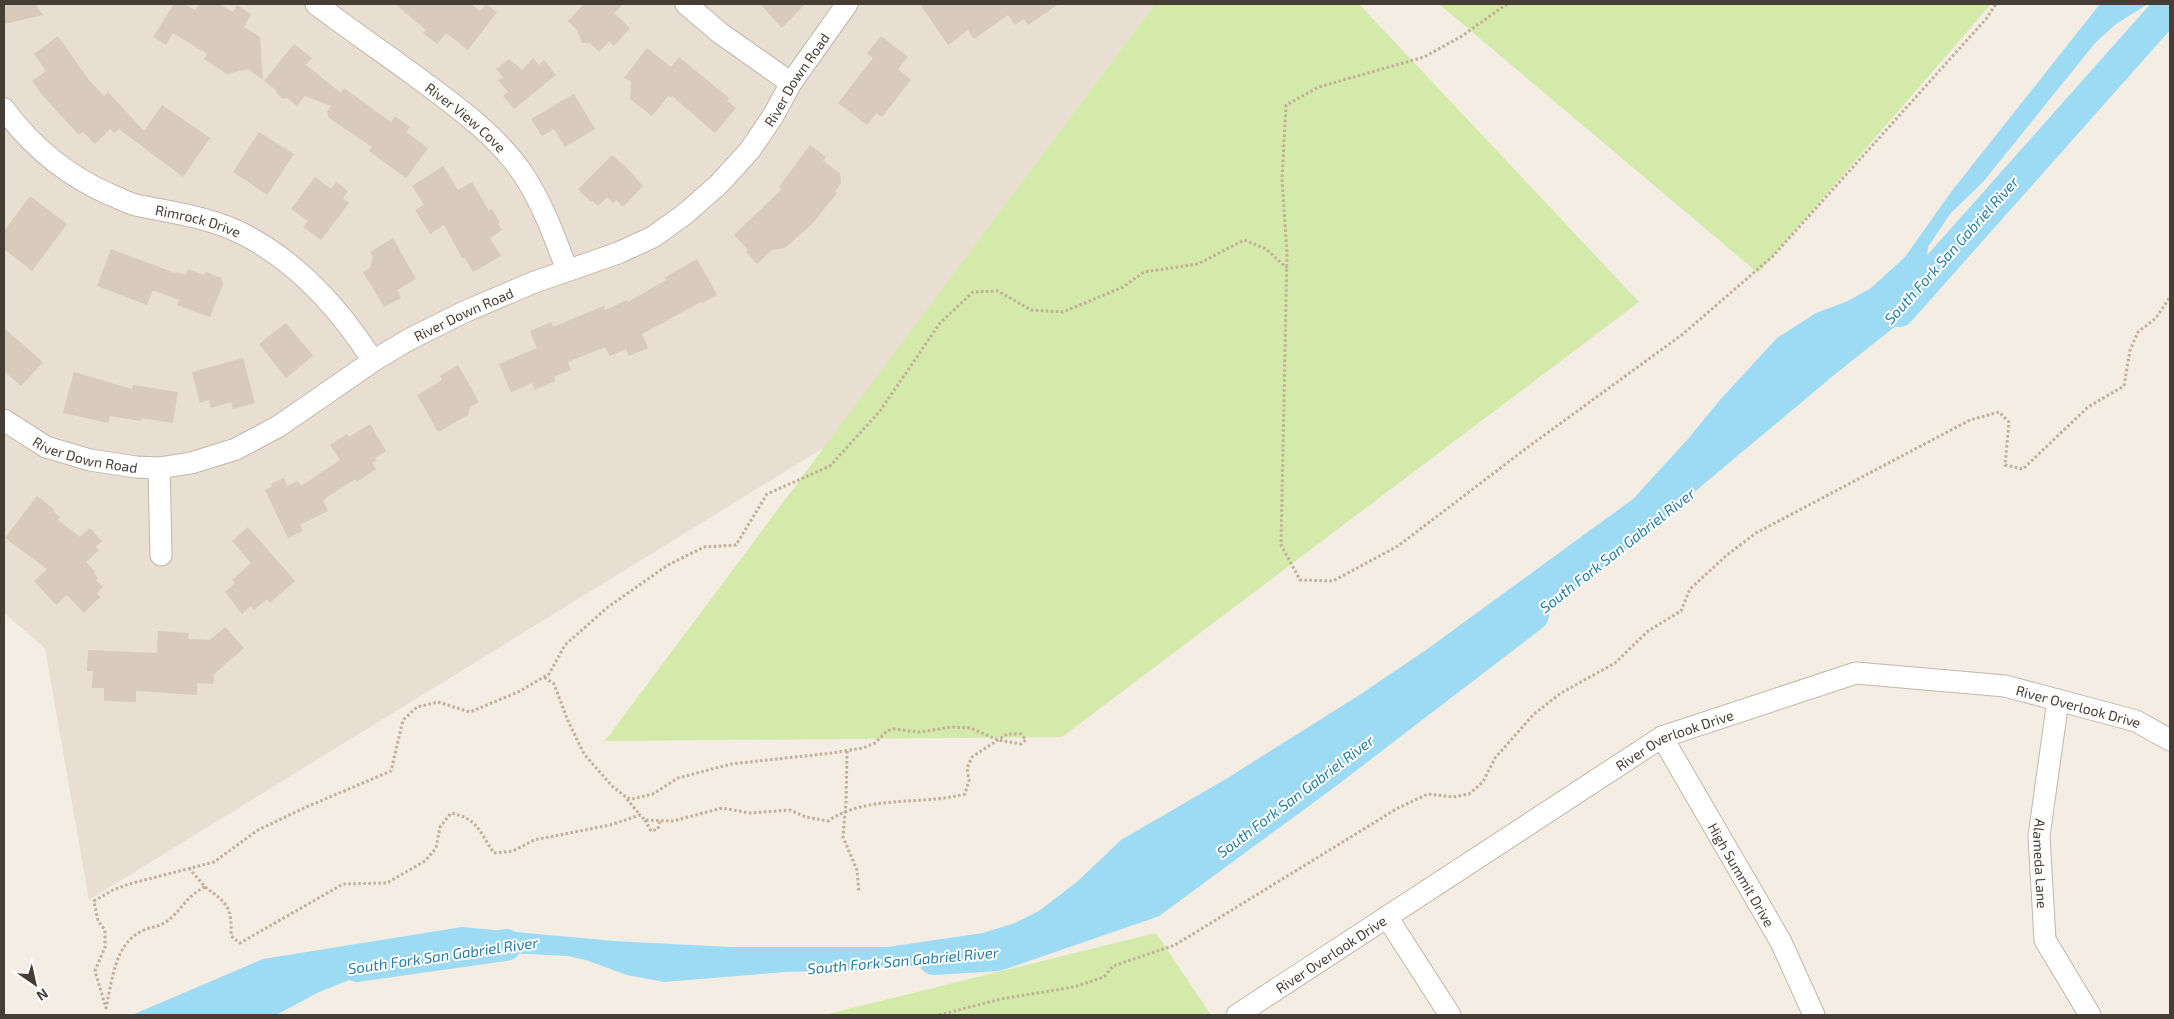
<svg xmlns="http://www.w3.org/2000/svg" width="2174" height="1019" font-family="'Exo 2',sans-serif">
  <rect width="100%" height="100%" fill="#f3ede4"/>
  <path fill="#e8ded2" d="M 4,4 L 1155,4 L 825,447 L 89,900 L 45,648 L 4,613 Z"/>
  <path fill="#d4eaaa" d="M 1155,4 L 1359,4 L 1639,302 L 1062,737 L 605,741 Z
    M 1439,4 L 1991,4 L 1758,273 Z
    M 1156,933 L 1211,1015 L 824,1015 Z"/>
  <path fill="#9ddaf4" d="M 2100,4 L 2148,4 L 2116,24 L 2095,43 L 1983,182 L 1950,214 L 1928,247 L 1926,265 L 1928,283 L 1916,310 L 1834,375 L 1612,561 L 1436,686 L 1242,832 L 1139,896 L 1053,940 L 1015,950 L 925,965 L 860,970 L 785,972 L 664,982 L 627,975 L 586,960 L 568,956 L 450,950 L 405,958 L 319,992 L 276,1015 L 132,1015 L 263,959 L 462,927 L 614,941 L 730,947 L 888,947 L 983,933 L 1015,923 L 1039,911 L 1078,881 L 1121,840 L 1226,779 L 1361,694 L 1426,650 L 1633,499 L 1688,439 L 1719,401 L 1777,338 L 1816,313 L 1848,301 L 1871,288 L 1905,257 L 1951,192 Z"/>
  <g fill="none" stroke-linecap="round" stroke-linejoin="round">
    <path stroke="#9ddaf4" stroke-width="32" d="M 1899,311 L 2170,6
      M 934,959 L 997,955 L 1151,902 L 1328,772 L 1533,615
      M 357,966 L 506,945"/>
  </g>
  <path fill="#d8cabc" d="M 4,4 L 35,4 L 43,15 L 4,24 Z
    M 174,4 L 185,4 L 195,10 L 199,4 L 219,4 L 233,12 L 237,5 L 251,14 L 244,27 L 260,37 L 263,80 L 248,69 L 227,74 L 204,59 L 207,54 L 173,33 L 166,45 L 153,37 Z
    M 395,4 L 471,4 L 480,11 L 486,4 L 497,12 L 468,50 L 446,33 L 437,44 L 423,33 L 426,30 Z
    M 584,4 L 623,4 L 614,13 L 630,28 L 614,46 L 609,41 L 599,52 L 590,43 L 582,43 L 577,30 L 568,21 Z
    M 760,4 L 805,4 L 782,28 Z
    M 920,4 L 1059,4 L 1028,25 L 1024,19 L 1015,25 L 1008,15 L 974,39 L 968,30 L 948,45 Z
    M 58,36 L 88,79 L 104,96 L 108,92 L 144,131 L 162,105 L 210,138 L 183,177 L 119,129 L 114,133 L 110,129 L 95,144 L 83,132 L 79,135 L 43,96 L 32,81 L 46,71 L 34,54 Z
    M 881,36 L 908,57 L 898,69 L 911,80 L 882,117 L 876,113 L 867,125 L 838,103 L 873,58 L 867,53 Z
    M 294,44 L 312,58 L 306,65 L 341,93 L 344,88 L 391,122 L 395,116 L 410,127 L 406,132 L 428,148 L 406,178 L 369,151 L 372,147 L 329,118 L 327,112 L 331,106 L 305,96 L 297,106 L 287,98 L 283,99 L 277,94 L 276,90 L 264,81 Z
    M 647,48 L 671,67 L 679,57 L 729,98 L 727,101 L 736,108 L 715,133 L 672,96 L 671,98 L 668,96 L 652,116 L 630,99 L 631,81 L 624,78 Z
    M 533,58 L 539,65 L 544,60 L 556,75 L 514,109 L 503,96 L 508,92 L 498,80 L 503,77 L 496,69 L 509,59 L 522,70 Z
    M 574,94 L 595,129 L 565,147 L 554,129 L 542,136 L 531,119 Z
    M 259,132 L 294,154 L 267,195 L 233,172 Z
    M 810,145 L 826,157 L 823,161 L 840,173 L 841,183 L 835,192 L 837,193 L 813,223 L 785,248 L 772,250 L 757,264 L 746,252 L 748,250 L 734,235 L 782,189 L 779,187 Z
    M 612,155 L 627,168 L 643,186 L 623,207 L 616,200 L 613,203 L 607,197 L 598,206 L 592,201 L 591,202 L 578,189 Z
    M 443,166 L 458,190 L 472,182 L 489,211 L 492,209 L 500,223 L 498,224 L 502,230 L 490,238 L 501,256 L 473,272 L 465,258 L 462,258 L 444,225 L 430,234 L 415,210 L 424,205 L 412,186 Z
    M 315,177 L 331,189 L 336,182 L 348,191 L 343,198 L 349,203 L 321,240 L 303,227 L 308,221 L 291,209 Z
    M 30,196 L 67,224 L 32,271 L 4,249 L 4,231 Z
    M 393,238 L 416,279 L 397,290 L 401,298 L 384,307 L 363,272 L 370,268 L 373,256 L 370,252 Z
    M 111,249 L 175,273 L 176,272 L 186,275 L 188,269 L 204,275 L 206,272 L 221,278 L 223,284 L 210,317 L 177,305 L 179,300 L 153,290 L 147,305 L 97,286 Z
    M 697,259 L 717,295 L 702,303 L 701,302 L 642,334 L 648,348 L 629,356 L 626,349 L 610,356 L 605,347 L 568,362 L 571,370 L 554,377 L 555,381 L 535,390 L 532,383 L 511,392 L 499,364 L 537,348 L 530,331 L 551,322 L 553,327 L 604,306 L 605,310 L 627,300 L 628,302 L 666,280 L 664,278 Z
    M 286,323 L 313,356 L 286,378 L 259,344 Z
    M 4,328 L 43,362 L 21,386 L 4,371 Z
    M 243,358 L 255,403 L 233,409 L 231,402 L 211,408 L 209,400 L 200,403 L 192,372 Z
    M 458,365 L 479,402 L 470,407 L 468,415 L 438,432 L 417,395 L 442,380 L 440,376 Z
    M 74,372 L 132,389 L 133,385 L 178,392 L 173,423 L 142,418 L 141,421 L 110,416 L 108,423 L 63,413 Z
    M 370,424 L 386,451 L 375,458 L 377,460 L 372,463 L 376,469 L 357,482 L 355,479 L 323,500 L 328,511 L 300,525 L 303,531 L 288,538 L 265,490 L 272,487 L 271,484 L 284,478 L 287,486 L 298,481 L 301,486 L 340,460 L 330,445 L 347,434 L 349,437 Z
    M 37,496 L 54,509 L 53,511 L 60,517 L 58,520 L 80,537 L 90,528 L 102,541 L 96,547 L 99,550 L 86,562 L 95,572 L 94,573 L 98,578 L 96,580 L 103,587 L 97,593 L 100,597 L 84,613 L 67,595 L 56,605 L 34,581 L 47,569 L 5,538 Z
    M 248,527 L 295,581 L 270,603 L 267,599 L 254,610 L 251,606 L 242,614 L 225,592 L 235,583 L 232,580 L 251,563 L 232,541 Z
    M 225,627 L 244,648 L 214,674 L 213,684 L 197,683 L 197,695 L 136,691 L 136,702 L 104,701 L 104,688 L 92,688 L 93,671 L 87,671 L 88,650 L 157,653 L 158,631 L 189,633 L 188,639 L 210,640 Z"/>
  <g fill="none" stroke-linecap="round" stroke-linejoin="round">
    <g stroke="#c2b7aa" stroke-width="23">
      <g id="minor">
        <path id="s1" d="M 316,4 C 348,28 381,51 414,75 C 451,103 494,132 521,171 C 542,202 554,235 567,270"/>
        <path d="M 686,4 L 720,33 L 791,83"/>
        <path id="s2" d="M 4,109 C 33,148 67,176 111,195 C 119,198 128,203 136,205 C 173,213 211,217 245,235 C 300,264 340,309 373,361"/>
        <path id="s3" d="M 4,420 L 46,447 L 90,460 L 136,467 L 159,468 L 191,463 L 236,449 L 279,426 L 373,361 L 408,340 L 464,312 L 532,283 L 618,253 L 653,237 L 685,214 L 719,184 L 750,150 L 773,116 L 791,83 L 847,4"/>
        <path d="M 159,468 L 161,555"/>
        <path id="s4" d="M 2058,700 L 2039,836 L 2045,940 L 2090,1015"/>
        <path id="s5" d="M 1662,737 L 1781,942 L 1814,1015"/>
        <path d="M 1387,917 L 1450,1015"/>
        <path id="s6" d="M 1237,1015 L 1662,737 L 1856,673 L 2005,686 L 2136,721 L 2170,740"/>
      </g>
    </g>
    <path stroke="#c2ae97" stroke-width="3" stroke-dasharray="2.5 2.5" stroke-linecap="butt" d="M 1507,4 L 1462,36 L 1424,57 L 1319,87 L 1286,105 L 1282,179 L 1287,253 L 1281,545 L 1300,580 L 1333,581 L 1398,546 L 1528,447 L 1683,334 L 1773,256 L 1986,19 L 1996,4
      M 847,751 L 846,802 L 843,837 L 857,870 L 859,893
      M 627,799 L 640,815
      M 645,820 L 651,831 L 658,829 L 660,820
      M 189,868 L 205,887 C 188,895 184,906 171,918 C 161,928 150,926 140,932 C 114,946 112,982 106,1008 L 95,971 L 105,947 L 105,930 L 98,921 L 94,901 L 113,890 L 129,884 L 214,862 L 258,830 L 304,808 L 391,771 L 403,720 L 417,707 L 438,702 L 470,712 L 518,692 L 549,674 L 565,645 L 608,607 L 668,565 L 704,547 L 736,545 L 767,494 L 830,466 L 880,411 L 940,323 L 973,292 L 998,291 L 1031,310 L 1063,312 L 1123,287 L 1144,272 L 1198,264 L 1244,240 L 1266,249 L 1287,268
      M 205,887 C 228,904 232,907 231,936 L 240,943 L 343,884 L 387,883 L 425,861 L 436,848 L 440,827 L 451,813 C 479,819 479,832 494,853 L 513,851 L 534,840 L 610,825 L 640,815 L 645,820 L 673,821 L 722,808 L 750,813 L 790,810 L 806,817 L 828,821 C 868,794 920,806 965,794 L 969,780 L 967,768 L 972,757 L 1007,734 L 1021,734 L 1026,740 L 1021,744 L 998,740 L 971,728 L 951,727 L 920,732 L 893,729 L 887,731 L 875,743 L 863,748 L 832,753 L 731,764 L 678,778 L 653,794 L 632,799 L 627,798 L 612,786 L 584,754 L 568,721 L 554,684 L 544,677
      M 939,1015 L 1001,999 L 1074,987 L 1104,977 L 1113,966 L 1175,945 L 1398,808 L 1428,794 L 1453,797 L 1469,794 L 1483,782 L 1495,758 L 1534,714 L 1561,693 L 1615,663 L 1648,631 L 1681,611 L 1690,589 L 1727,555 L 1756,533 L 1970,420 L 1999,412 L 2009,422 L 2005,465 L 2023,469 L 2088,407 L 2124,386 L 2130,350 L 2138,332 L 2156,318 L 2170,297"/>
    <use href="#minor" stroke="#fff" stroke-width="21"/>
  </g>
  <g text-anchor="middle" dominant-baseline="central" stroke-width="4" stroke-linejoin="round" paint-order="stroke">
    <g font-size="14" fill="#463d34" stroke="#fff">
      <text stroke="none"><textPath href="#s3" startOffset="930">River Down Road</textPath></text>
      <text stroke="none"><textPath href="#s1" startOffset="188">River View Cove</textPath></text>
      <text stroke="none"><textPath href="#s2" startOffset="230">Rimrock Drive</textPath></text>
      <text stroke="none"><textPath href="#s3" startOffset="510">River Down Road</textPath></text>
      <text stroke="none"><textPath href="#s3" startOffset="90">River Down Road</textPath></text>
      <text stroke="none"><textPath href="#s6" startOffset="938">River Overlook Drive</textPath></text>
      <text stroke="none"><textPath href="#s6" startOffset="518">River Overlook Drive</textPath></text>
      <text stroke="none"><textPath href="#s4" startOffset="165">Alameda Lane</textPath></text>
      <text stroke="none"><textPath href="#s5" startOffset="159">High Summit Drive</textPath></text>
      <text stroke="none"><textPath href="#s6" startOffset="112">River Overlook Drive</textPath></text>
    </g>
    <g font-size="15" font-style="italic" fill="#257ea6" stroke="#fff">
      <text transform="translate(1951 250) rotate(-48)">South Fork San Gabriel River</text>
      <text transform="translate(1617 550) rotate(-38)">South Fork San Gabriel River</text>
      <text transform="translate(1295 796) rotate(-37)">South Fork San Gabriel River</text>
      <text transform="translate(443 955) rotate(-8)">South Fork San Gabriel River</text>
      <text transform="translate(903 960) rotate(-5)">South Fork San Gabriel River</text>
    </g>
  </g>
  <rect width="2174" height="1019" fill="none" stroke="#463d34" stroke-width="10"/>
  <g transform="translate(35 984) rotate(146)" stroke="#ffffff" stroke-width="4" paint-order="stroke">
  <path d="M0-4L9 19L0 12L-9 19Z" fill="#463d34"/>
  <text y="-8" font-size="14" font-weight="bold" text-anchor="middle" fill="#463d34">N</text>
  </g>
</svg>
